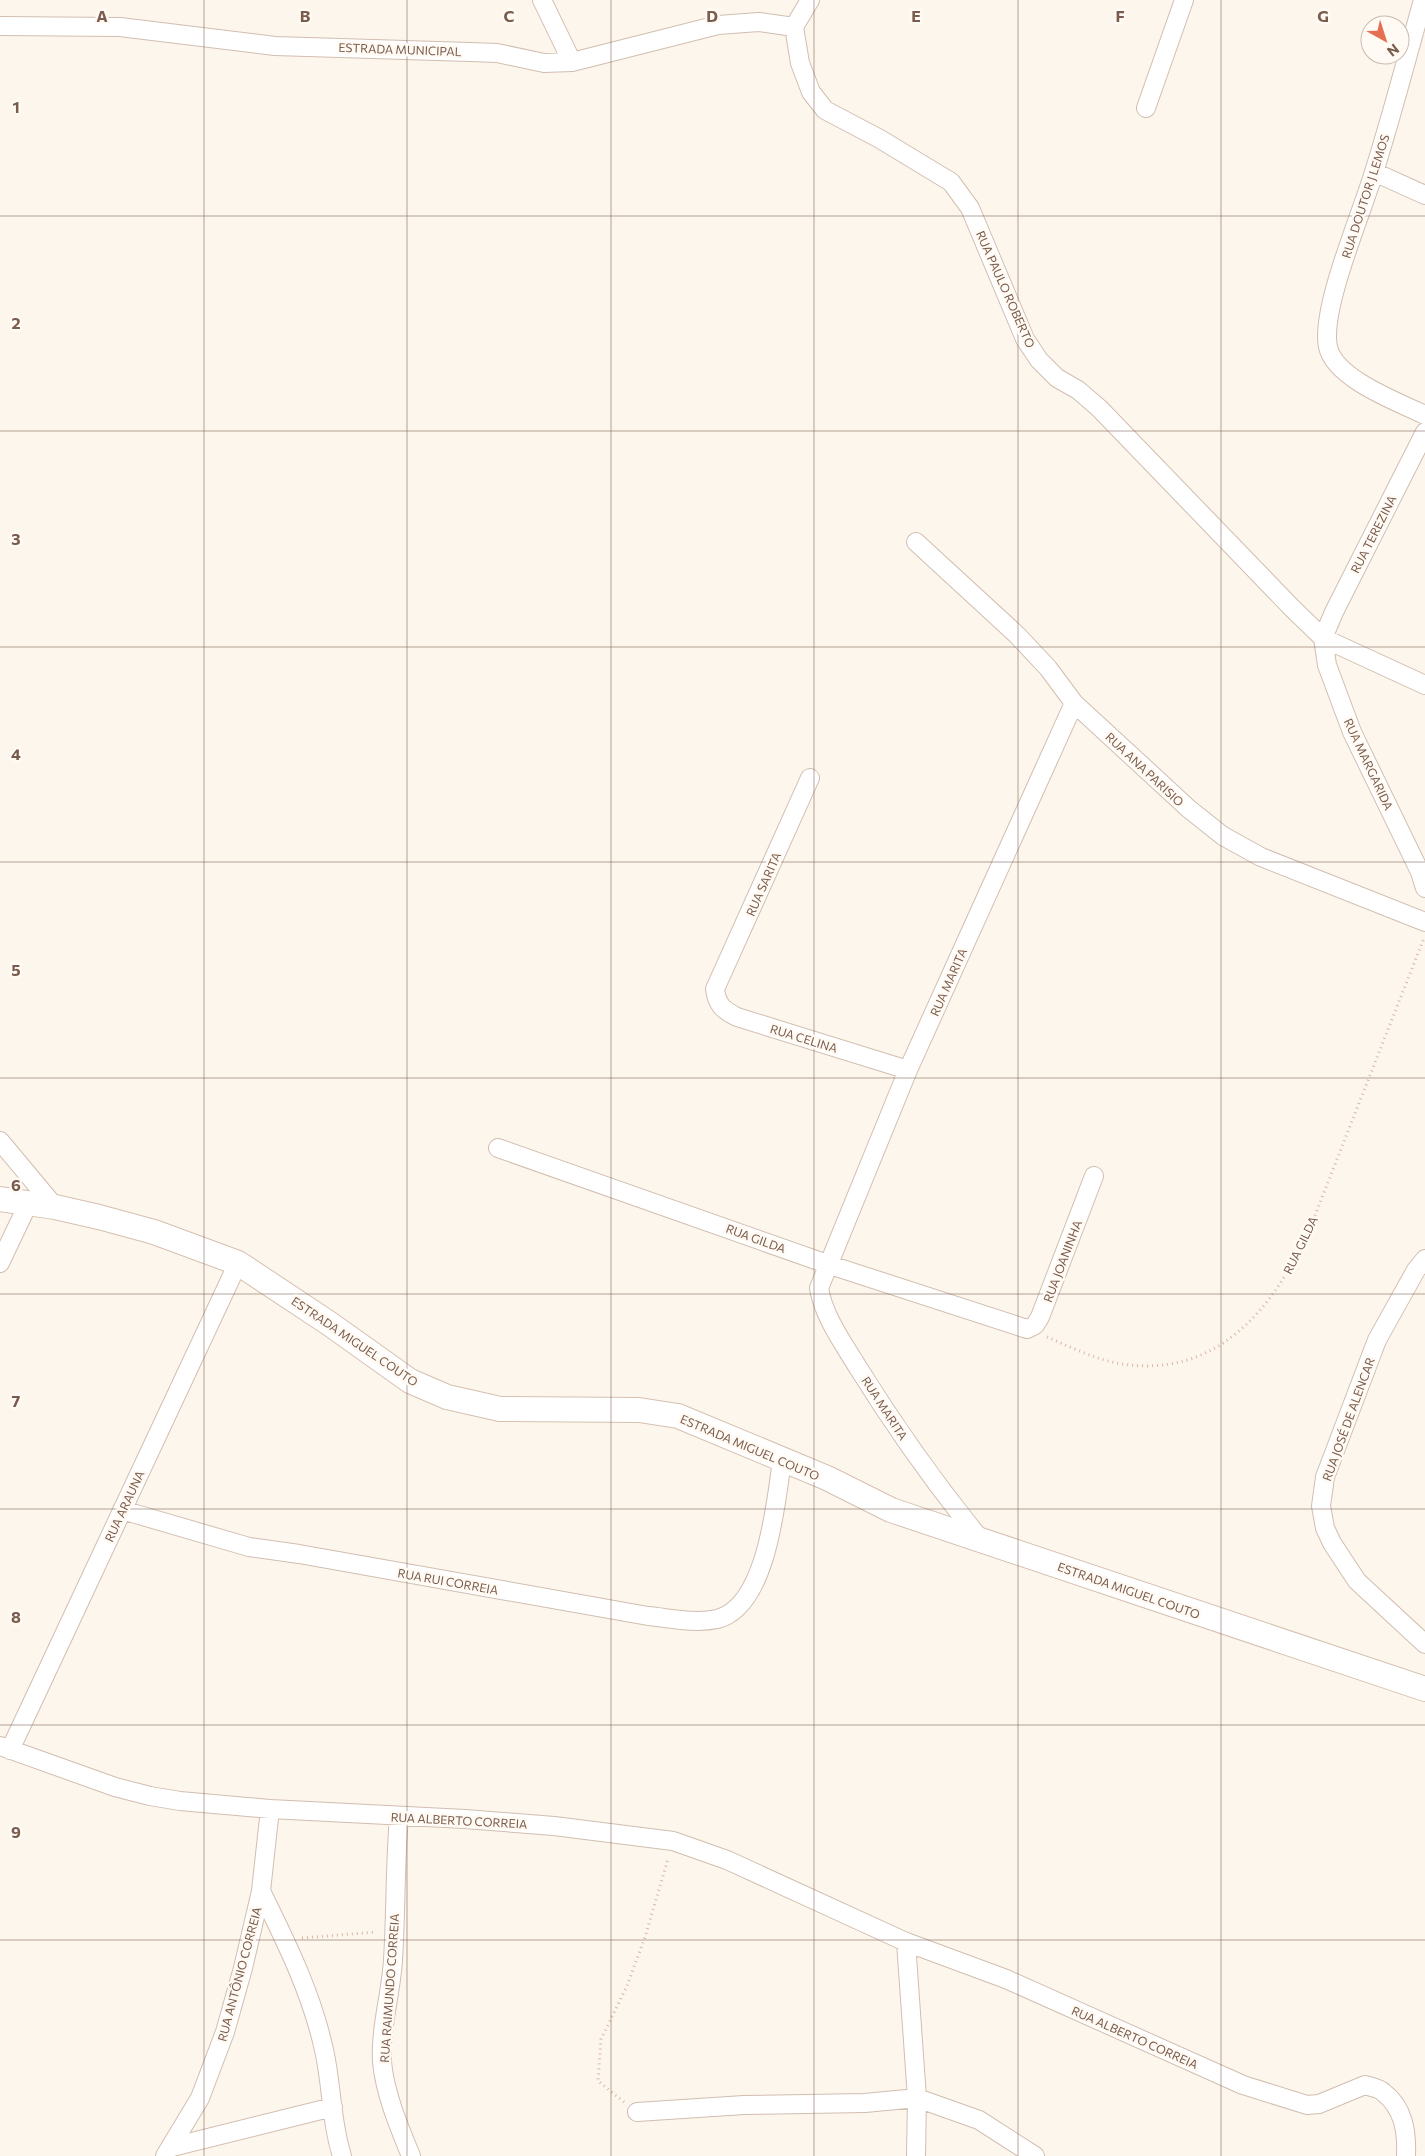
<svg xmlns="http://www.w3.org/2000/svg" width="1425" height="2156" font-family="Commissioner,sans-serif">
  <rect width="100%" height="100%" fill="#fdf6ec"/>
  <g fill="none" stroke-linecap="round" stroke-linejoin="round">
    <g stroke="#d1beb0" stroke-width="20">
      <path id="street" d="M 542,0 L 572,62
        M 1423,0 C 1407,57 1392,115 1374,172 C 1362,213 1320,309 1328,347 C 1335,379 1398,402 1425,415
        M 0,26 L 120,27 L 275,46 L 470,52 L 497,53 L 544,63 L 572,62 L 718,25 L 759,22 L 794,27
        M 794,27 L 800,63 L 811,92 L 825,110 L 880,139 L 951,182 L 970,208 L 1025,339 L 1039,360 L 1057,378 L 1078,390 L 1099,408 L 1292,608 L 1323,638 L 1425,685
        M 794,27 L 810,0
        M 1146,108 L 1184,0
        M 1374,172 L 1425,195
        M 1425,432 L 1334,612 L 1323,638 L 1327,665 L 1352,732 L 1420,872 L 1425,888
        M 916,542 L 1017,635 L 1048,668 L 1074,703 L 1189,809 L 1223,836 L 1261,857 L 1425,922
        M 810,778 L 715,989 C 717,1005 723,1010 737,1017 L 908,1070
        M 0,1141 L 55,1207
        M 498,1148 L 830,1265 L 1027,1329 L 1035,1325 L 1040,1317 L 1094,1176
        M 1425,1259 L 1416,1270 L 1377,1340 L 1325,1477 L 1321,1506 L 1325,1528 L 1332,1543 L 1357,1581 L 1425,1644
        M 0,1263 L 29,1202
        M 122,1510 L 249,1547 L 299,1554 L 648,1616 C 670,1618 695,1624 717,1619 C 767,1607 776,1502 782,1460
        M 981,1540 C 936,1485 895,1427 857,1366 C 843,1343 823,1315 819,1288 L 908,1070 L 1074,703
        M 0,1746 L 115,1787 L 150,1796 L 180,1801 L 270,1809 L 465,1819 L 554,1826 L 673,1841 L 727,1860 L 906,1942 L 1006,1979 L 1243,2085 L 1307,2105 L 1319,2104 L 1365,2085 C 1371,2087 1379,2088 1383,2092 C 1404,2108 1407,2132 1406,2156
        M 10,1750 L 238,1263
        M 399,1816 C 395,1864 396,1912 393,1960 C 391,1994 380,2028 382,2062 C 385,2094 399,2127 411,2156
        M 261,1891 C 286,1942 312,1994 324,2050 C 332,2085 331,2122 342,2156
        M 906,1942 L 917,2098 L 916,2156
        M 637,2112 L 744,2105 L 865,2103 L 917,2098 L 979,2120 L 1035,2156
        M 172,2147 L 333,2107
        M 165,2156 L 200,2098 L 225,2032 L 243,1968 L 261,1891 L 270,1809"/>
    </g>
    <g stroke="#d6c0b0" stroke-width="26">
      <path id="secondary" d="M 0,1199 L 55,1207 L 99,1217 L 154,1232 L 238,1263 L 330,1324 L 410,1381 L 447,1397 L 500,1409 L 639,1410 L 678,1416 L 827,1478 L 891,1510 L 1425,1689"/>
    </g>
    <path stroke="#d9b8a5" stroke-width="3" stroke-dasharray="1 4" stroke-linecap="butt" d="M 1047,1337 C 1071,1347 1096,1360 1122,1364 C 1215,1378 1269,1313 1306,1238 L 1424,938
      M 302,1938 L 376,1932
      M 624,2102 L 598,2081 L 601,2039 L 627,1986 L 645,1937 L 668,1859"/>
    <use href="#street" stroke="#fff" stroke-width="18"/>
    <use href="#secondary" stroke="#fff" stroke-width="24"/>
  </g>
  <path fill="none" stroke="#7a5c4d" stroke-width="1" stroke-opacity="0.55" d="M 204,0 L 204,2156M 407,0 L 407,2156M 611,0 L 611,2156M 814,0 L 814,2156M 1018,0 L 1018,2156M 1221,0 L 1221,2156M 0,216 L 1425,216M 0,431 L 1425,431M 0,647 L 1425,647M 0,862 L 1425,862M 0,1078 L 1425,1078M 0,1294 L 1425,1294M 0,1509 L 1425,1509M 0,1725 L 1425,1725M 0,1940 L 1425,1940"/>
  <g text-anchor="middle" dominant-baseline="central" stroke-width="5" stroke-linejoin="round" paint-order="stroke">
    <g font-size="12" fill="#7a5c4d" stroke="#fffaf3">
      <text transform="translate(400 49) rotate(2)">ESTRADA MUNICIPAL</text>
      <text transform="translate(1365 196) rotate(-72)">RUA DOUTOR J LEMOS</text>
      <text transform="translate(1006 289) rotate(66)">RUA PAULO ROBERTO</text>
      <text transform="translate(1373 534) rotate(-63)">RUA TEREZINA</text>
      <text transform="translate(1369 764) rotate(65)">RUA MARGARIDA</text>
      <text transform="translate(1145 769) rotate(43)">RUA ANA PARISIO</text>
      <text transform="translate(763 884) rotate(-66)">RUA SARITA</text>
      <text transform="translate(948 982) rotate(-66)">RUA MARITA</text>
      <text transform="translate(804 1038) rotate(17)">RUA CELINA</text>
      <text transform="translate(756 1238) rotate(20)">RUA GILDA</text>
      <text transform="translate(1300 1245) rotate(-64)">RUA GILDA</text>
      <text transform="translate(1062 1261) rotate(-69)">RUA JOANINHA</text>
      <text transform="translate(355 1341) rotate(34)">ESTRADA MIGUEL COUTO</text>
      <text transform="translate(885 1408) rotate(57)">RUA MARITA</text>
      <text transform="translate(1348 1419) rotate(-70)">RUA JOSÉ DE ALENCAR</text>
      <text transform="translate(750 1447) rotate(23)">ESTRADA MIGUEL COUTO</text>
      <text transform="translate(124 1506) rotate(-65)">RUA ARAUNA</text>
      <text transform="translate(448 1581) rotate(10)">RUA RUI CORREIA</text>
      <text transform="translate(1129 1590) rotate(19)">ESTRADA MIGUEL COUTO</text>
      <text transform="translate(459 1820) rotate(3)">RUA ALBERTO CORREIA</text>
      <text transform="translate(239 1974) rotate(-75)">RUA ANTÔNIO CORREIA</text>
      <text transform="translate(389 1988) rotate(-86)">RUA RAIMUNDO CORREIA</text>
      <text transform="translate(1135 2037) rotate(24)">RUA ALBERTO CORREIA</text>
    </g>
  </g>
  <g font-size="16" text-anchor="middle" font-weight="bold" fill="#7a5c4d" stroke="#fffaf3" stroke-width="5" stroke-linejoin="round" paint-order="stroke">
    <text x="102" y="22">A</text>
    <text x="305" y="22">B</text>
    <text x="509" y="22">C</text>
    <text x="712" y="22">D</text>
    <text x="916" y="22">E</text>
    <text x="1120" y="22">F</text>
    <text x="1323" y="22">G</text>
    <text x="16" y="113">1</text>
    <text x="16" y="329">2</text>
    <text x="16" y="545">3</text>
    <text x="16" y="760">4</text>
    <text x="16" y="976">5</text>
    <text x="16" y="1191">6</text>
    <text x="16" y="1407">7</text>
    <text x="16" y="1623">8</text>
    <text x="16" y="1838">9</text>
  </g>
  <g transform="translate(1385 40) rotate(141)"><circle r="24" fill="#fffaf3" stroke="#cabbb1"/>
  <path d="M0-4L9 19L0 12L-9 19Z" fill="#e76f51"/>
  <text y="-8" font-size="14" font-weight="bold" text-anchor="middle" fill="#7a5c4d">N</text>
  </g>
</svg>
